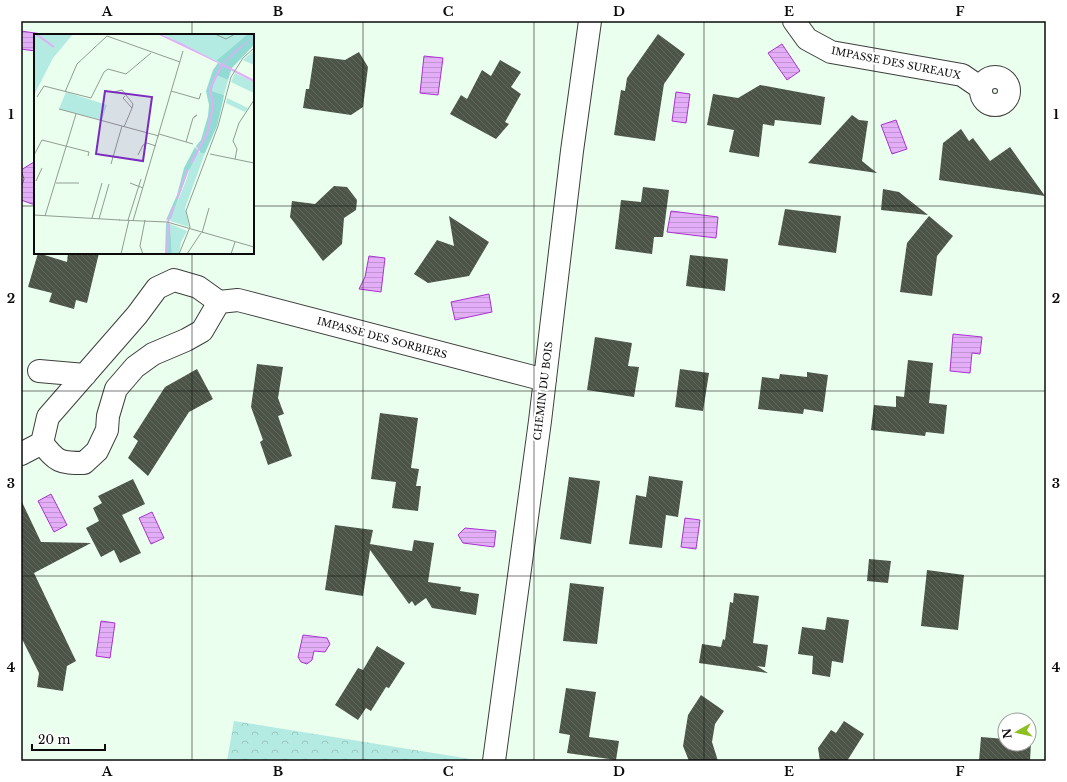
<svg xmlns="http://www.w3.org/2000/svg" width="1067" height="782" font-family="'Libre Baskerville',serif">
  <defs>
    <pattern id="park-crowns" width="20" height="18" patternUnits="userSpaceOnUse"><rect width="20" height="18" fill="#b3eae1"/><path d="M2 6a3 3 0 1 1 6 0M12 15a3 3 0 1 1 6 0" fill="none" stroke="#99c7c0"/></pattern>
    <pattern id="water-rules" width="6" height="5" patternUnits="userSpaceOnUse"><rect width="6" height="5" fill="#e3adf8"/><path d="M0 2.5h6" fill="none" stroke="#c194d3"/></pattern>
    <pattern id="building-back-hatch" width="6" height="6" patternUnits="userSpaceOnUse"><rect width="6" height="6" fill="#4b5447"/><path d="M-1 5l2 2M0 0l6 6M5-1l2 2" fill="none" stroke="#60685d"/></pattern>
  </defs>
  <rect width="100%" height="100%" fill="#eaffed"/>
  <path fill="url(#park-crowns)" d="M 234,721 L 483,761 L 227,761 Z"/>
  <path fill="url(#water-rules)" stroke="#aa32d1" d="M 21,31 L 42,34 L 35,35 L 35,51 L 21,49 Z
    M 782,44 L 800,71 L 787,80 L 768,53 Z
    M 424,56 L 443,58 L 438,95 L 420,93 Z
    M 676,92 L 690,94 L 686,123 L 672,121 Z
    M 896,120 L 907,149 L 892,154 L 881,125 Z
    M 34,162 L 35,164 L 35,205 L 21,200 L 21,188 L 24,179 L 21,170 Z
    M 671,211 L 718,217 L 716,238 L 667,232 Z
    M 369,256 L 385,258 L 381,292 L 359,289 L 365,277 Z
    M 489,294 L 492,312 L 455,320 L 451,302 Z
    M 953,334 L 982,337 L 980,354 L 972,353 L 970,373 L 950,371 Z
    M 51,494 L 67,525 L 54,532 L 38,501 Z
    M 152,512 L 164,538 L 151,544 L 139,518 Z
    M 685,518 L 700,520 L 696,549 L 681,547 Z
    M 465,528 L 496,531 L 494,547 L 463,543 L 458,535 Z
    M 101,621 L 115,623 L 110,658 L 96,656 Z
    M 303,635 L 327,638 L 330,644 L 325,652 L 314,651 L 312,660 L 307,664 L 301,662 L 298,657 Z"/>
  <path fill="url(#building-back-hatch)" d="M 658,34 L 685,54 L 664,84 L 655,141 L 614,135 L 621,90 L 625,91 L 627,78 Z
    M 359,52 L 368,67 L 363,107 L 351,115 L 303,108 L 306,89 L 309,89 L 314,56 L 345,60 Z
    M 500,60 L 521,72 L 511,87 L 521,94 L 505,122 L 509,124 L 496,139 L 450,114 L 461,95 L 467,99 L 482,70 L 491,76 Z
    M 760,85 L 825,97 L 821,125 L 775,120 L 774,126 L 763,124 L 759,157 L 729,152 L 734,130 L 707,125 L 713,94 L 738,98 Z
    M 852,115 L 859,120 L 868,121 L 862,161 L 877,173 L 808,163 Z
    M 961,129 L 969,141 L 973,138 L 990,161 L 1010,147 L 1045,196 L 939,180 L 943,143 Z
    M 334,186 L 347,187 L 357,200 L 356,210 L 344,218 L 342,244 L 323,261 L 290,217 L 292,201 L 315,204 Z
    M 643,187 L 669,190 L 663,237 L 654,237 L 652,254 L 615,249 L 621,200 L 641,202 Z
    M 883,189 L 899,192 L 928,215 L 881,210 Z
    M 785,209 L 841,216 L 836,253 L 778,245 Z
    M 449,216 L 489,242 L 469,276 L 428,283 L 414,274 L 437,240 L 454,246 Z
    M 929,216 L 953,236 L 937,256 L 932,296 L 900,292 L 907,243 Z
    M 38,253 L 67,262 L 68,253 L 99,253 L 87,303 L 76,300 L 74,309 L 49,302 L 52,293 L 28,287 Z
    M 690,255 L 728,259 L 725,291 L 686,286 Z
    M 595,337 L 632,343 L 628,366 L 639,367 L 634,397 L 587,390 Z
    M 908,360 L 933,363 L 929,403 L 947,405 L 944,434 L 926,432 L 925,436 L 871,430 L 874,405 L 896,407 L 896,396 L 904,397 Z
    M 257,364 L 283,367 L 278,398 L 284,414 L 278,416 L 292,456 L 268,465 L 260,442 L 263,440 L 251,407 Z
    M 197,369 L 213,399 L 189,412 L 148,476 L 128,458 L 138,441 L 133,437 L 165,387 Z
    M 680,369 L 709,373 L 703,411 L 675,407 Z
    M 807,372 L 828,375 L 823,412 L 804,409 L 803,414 L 758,409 L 762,377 L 779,379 L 780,374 L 807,377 Z
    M 380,413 L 418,418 L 411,468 L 419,469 L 416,486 L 421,486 L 418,511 L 392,508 L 396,482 L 371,479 Z
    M 649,476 L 683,481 L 678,517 L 666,515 L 662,548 L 629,544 L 636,495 L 646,497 Z
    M 569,477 L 600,481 L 591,544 L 560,539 Z
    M 133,479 L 145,504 L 122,515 L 141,553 L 120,563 L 114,550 L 101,557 L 86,528 L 99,521 L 93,508 L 102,503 L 98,496 Z
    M 21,500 L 41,542 L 91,543 L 34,573 L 76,661 L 67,666 L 63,691 L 37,687 L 39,673 L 21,637 Z
    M 335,525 L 373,530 L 370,544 L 412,551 L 414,540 L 434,543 L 428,582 L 461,587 L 460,591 L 479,594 L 476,615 L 432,608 L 426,598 L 415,606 L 412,601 L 409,604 L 370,550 L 363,596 L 325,590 Z
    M 869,559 L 891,561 L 888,583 L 867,581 Z
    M 927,570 L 964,575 L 958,630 L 921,626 Z
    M 570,583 L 604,587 L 597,644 L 563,641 Z
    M 734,593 L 759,596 L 753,643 L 768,645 L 765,667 L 757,666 L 768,673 L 699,663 L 702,644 L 721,647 L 723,639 L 725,640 L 730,602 L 733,603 Z
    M 827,617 L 849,620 L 843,663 L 832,661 L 830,677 L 812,674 L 813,656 L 798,654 L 802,627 L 825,630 Z
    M 377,646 L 405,663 L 389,688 L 386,687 L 371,711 L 366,708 L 358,720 L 335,705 L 358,668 L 363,670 Z
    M 566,688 L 596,692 L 589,737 L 619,741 L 616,760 L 567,753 L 570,735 L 559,733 Z
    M 701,695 L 724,711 L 715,724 L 712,742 L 718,761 L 689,761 L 683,746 L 688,715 Z
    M 844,721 L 864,734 L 847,761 L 820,761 L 818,748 L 831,730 L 836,733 Z
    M 981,737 L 1005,739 L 1005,744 L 1029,744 L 1029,742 L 1031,742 L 1030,761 L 979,761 Z"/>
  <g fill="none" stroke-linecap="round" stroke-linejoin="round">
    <g stroke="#3e3e3e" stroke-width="24">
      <path id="minor" d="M 794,21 L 807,39 L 831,52 L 962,75 L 981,88
        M981 91a14 14 0 1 1 28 0a14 14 0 1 1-28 0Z
        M 174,280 L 198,287 L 219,302 L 202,331 L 186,340 L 153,354 L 135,367 L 116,389 L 108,416 L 107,430 L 97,451 L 84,463 C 59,463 57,462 42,443 L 48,417 L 137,315 L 157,288 Z
        M 219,302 L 238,300 L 545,380
        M 39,371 L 85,375
        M 21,454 L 42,443
        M 494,761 L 540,421 L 572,151 L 590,21"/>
    </g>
    <use href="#minor" stroke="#fff" stroke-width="22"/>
  </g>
  <path fill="none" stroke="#0b0b0b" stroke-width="1" stroke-opacity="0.55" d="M 192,21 L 192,35M 363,21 L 363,761M 534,21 L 534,761M 704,21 L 704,761M 874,21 L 874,761M 21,206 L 35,206M 253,206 L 1046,206M 192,253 L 192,761M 21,391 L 1046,391M 21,576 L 1046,576"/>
  <g text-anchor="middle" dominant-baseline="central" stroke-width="4" stroke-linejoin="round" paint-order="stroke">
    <g font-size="10" fill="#0b0b0b" stroke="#fff">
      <text transform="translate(896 63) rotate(11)">IMPASSE DES SUREAUX</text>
      <text transform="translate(382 338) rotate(15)">IMPASSE DES SORBIERS</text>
      <text transform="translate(543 391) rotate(-83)">CHEMIN DU BOIS</text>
    </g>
  </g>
  <g transform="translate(34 34)">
    <rect width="220" height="220" fill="#eaffed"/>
    <path d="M 220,16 L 220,31 L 209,26 ZM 201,39 L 220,48 L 220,59 L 197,48 ZM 182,41 L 194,46 L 190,61 L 178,57 ZM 193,64 L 214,74 L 211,78 L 192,69 ZM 162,112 L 165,118 L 171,119 L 151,174 L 155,193 L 136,187 L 153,144 ZM 136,190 L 153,197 L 147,208 L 145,220 L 138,220 Z" fill="#b3eae1"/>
    <path d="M 212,0 L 220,0 L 220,11 L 198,34 L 194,46 L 182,41 L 178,57 L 190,61 L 189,67 L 183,92 L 171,119 L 167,119 L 162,112 L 167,106 L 174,82 L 175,71 L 172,57 L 179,36 L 184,29 L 188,30 L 173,21 L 186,23 ZM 161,113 L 164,119 L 154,138 L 137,185 L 132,186 L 143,161 L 150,134 ZM 132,189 L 136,190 L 138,220 L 131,220 Z" fill="#92dbd4"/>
    <path d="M 0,0 L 39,0 L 19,24 L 0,61 ZM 127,0 L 214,0 L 182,27 ZM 32,58 L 73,71 L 68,86 L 25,75 Z" fill="#b3eae1"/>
    <path d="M 123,0 L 126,0 L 147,9 L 188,30 L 201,17 L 220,2 L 188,31 Z" fill="#e3adf8"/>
    <path fill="none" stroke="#e3adf8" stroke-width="2" d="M 2,0 L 20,13M 187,30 L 220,47M 157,129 L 173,100 L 179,72 L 176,55 L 188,30M 143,165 L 154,135M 133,220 L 134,188 L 140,172"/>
    <path fill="none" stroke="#919d93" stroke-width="1" d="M 181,0 L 192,5 L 201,0M 137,57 L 165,65 L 167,59M 31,58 L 43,30 L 73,2 L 146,28M 80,58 L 88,56 L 99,70 L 98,74 L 89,64 L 91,62M 3,63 L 10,52 L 57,64 L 70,38 L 74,35 L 92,40 L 117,19M 25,75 L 125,102M 90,93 L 98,74M 125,100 L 159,110M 152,108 L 159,84 L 163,81 L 160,83M 176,120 L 220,129M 0,121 L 8,106 L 55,118 L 54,122M 104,121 L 109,111 L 113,109 L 122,112M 201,125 L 203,115 L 199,107 L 205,89 L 220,66M 77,130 L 88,92M 2,147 L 8,134M 22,149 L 45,149M 96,149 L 109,154M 0,181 L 86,186M 11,182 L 42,80M 58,184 L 68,149M 65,185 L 75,150M 85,186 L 133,188 L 220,213M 94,186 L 107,145M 99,187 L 149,17M 168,199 L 175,174M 87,220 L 95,186M 109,220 L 106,212 L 111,186M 145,220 L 156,193 L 152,177 L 184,92 L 197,43 L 209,24 L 220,14M 153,220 L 167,199M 197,220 L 201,208"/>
    <path fill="#7b2cbf" fill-opacity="0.15" stroke="#7b2cbf" stroke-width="2" d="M 71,57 L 118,63 L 109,127 L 62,120 Z"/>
    <rect width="220" height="220" fill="none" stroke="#0b0b0b" stroke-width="2"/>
  </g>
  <rect width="1067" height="782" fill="none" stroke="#ffffff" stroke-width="44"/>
  <g transform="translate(1017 732) rotate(262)"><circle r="19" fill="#ffffff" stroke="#9d9d9d"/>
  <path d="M0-3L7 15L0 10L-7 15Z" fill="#8ebf20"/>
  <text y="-6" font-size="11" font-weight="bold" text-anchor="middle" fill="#0b0b0b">N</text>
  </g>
  <path d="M32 744v6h73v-6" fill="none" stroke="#0b0b0b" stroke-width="2"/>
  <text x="38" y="744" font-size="12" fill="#0b0b0b" stroke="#ffffff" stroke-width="3" paint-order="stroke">20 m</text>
  <rect x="22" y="22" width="1023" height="738" fill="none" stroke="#0b0b0b" stroke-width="1.5"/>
  <g font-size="13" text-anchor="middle" font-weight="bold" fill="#0b0b0b">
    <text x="107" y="16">A</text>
    <text x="278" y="16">B</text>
    <text x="448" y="16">C</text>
    <text x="619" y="16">D</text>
    <text x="789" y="16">E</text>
    <text x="960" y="16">F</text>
    <text x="11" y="119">1</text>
    <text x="1056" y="119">1</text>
    <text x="11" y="303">2</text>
    <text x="1056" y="303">2</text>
    <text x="11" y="488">3</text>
    <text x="1056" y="488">3</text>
    <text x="11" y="672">4</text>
    <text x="1056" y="672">4</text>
    <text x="107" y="776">A</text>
    <text x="278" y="776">B</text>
    <text x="448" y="776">C</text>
    <text x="619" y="776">D</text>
    <text x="789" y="776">E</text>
    <text x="960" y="776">F</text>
  </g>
</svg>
